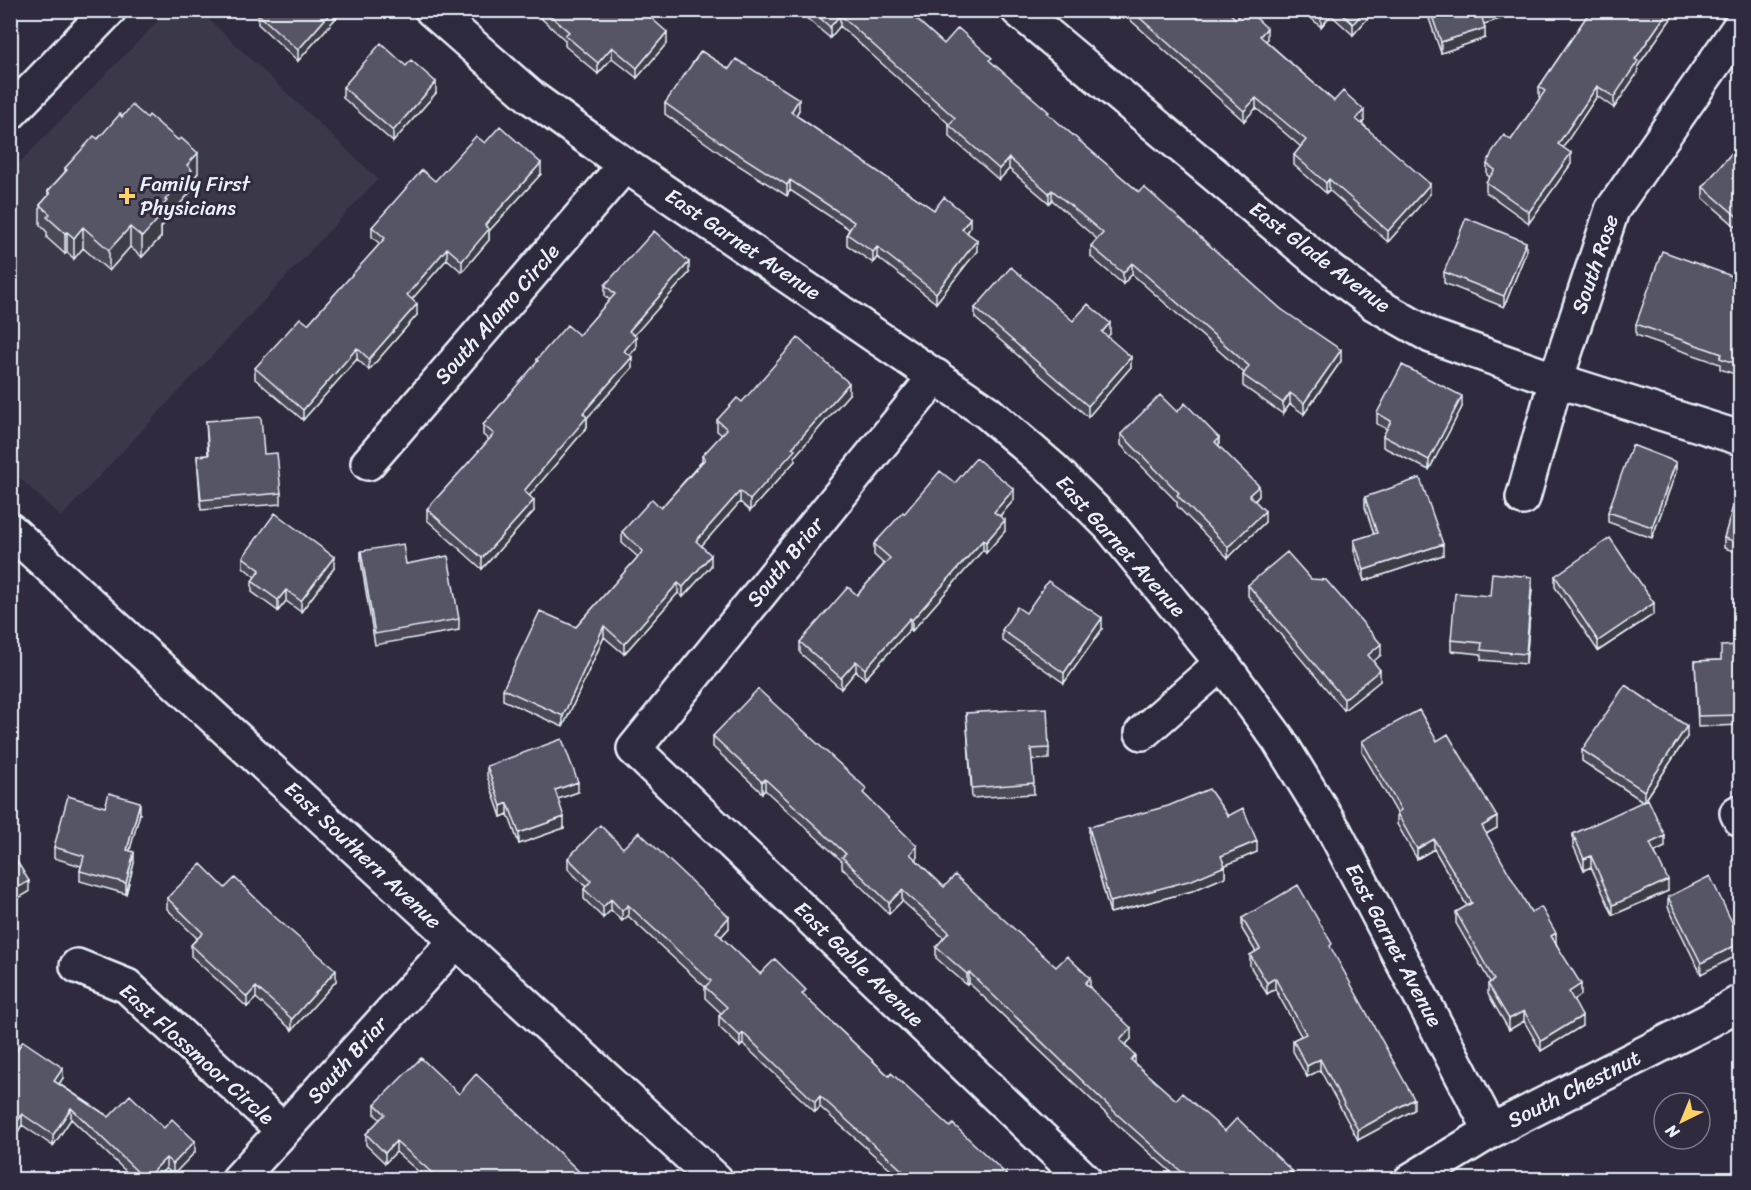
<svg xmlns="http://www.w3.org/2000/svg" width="1751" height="1190" font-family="Sriracha,sans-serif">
  <rect width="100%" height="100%" fill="#2f2a3d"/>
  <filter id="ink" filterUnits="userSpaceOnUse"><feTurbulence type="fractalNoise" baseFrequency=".0167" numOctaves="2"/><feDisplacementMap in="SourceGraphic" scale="12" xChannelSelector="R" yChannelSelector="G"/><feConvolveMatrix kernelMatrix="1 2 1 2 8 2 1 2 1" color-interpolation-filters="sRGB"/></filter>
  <g filter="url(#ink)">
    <path fill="#3b3749" d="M 199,10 L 378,179 L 61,517 L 11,470 L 10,172 L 168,11 Z"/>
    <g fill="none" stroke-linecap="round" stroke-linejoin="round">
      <g stroke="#e8f1f8" stroke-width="38">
        <path id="minor" d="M 432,10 L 531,97 L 625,165 L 987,412 L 1053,469 L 1110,526 L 1222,663 L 1278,739 L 1335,832 L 1491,1131
          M 1018,10 L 1317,260 L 1375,304 L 1431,336 L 1556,380 L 1740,438
          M 10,113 L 109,10
          M 936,376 L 634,749 L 1085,1180
          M 368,463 L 625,165
          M 1523,498 L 1556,380 L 1612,210 L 1740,26
          M 1142,733 L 1222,663
          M 1737,813 L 1740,819
          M 77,966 L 127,986 L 283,1130
          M 238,1180 L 456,941
          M 1411,1180 L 1491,1131 L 1710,1020 L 1740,1002"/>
      </g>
      <g stroke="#e8f1f8" stroke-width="38">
        <path id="major" d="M 10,530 L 716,1180"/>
      </g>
      <use href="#minor" stroke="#2f2a3d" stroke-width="33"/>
      <use href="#major" stroke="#2f2a3d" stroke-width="33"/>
    </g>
    <path fill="#4b4957" stroke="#e8f1f8" stroke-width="1.5" d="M 251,10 L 343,10 L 298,61 L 258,24 L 258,16 Z
      M 532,10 L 642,10 L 667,43 L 637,78 L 612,58 L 598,74 L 565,46 L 565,40 Z
      M 804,10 L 906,10 L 944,44 L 992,63 L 1049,115 L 1139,192 L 1281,309 L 1341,361 L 1304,414 L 1290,404 L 1283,414 L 1243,386 L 1243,375 L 1244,373 L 1132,274 L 1123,284 L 1091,257 L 1091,246 L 1097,239 L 1052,200 L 1049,203 L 1009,169 L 999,180 L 949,136 L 949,124 L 840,26 L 830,38 L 804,16 Z
      M 1119,10 L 1226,10 L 1236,19 L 1267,39 L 1266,41 L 1334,101 L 1364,121 L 1362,123 L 1430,194 L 1388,242 L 1329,190 L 1326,193 L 1294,165 L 1294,155 L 1301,147 L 1256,108 L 1244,121 Z
      M 1302,10 L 1375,10 L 1353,35 L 1331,15 L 1321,27 Z
      M 1426,10 L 1509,10 L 1509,16 L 1484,24 L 1485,38 L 1441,53 Z
      M 1591,10 L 1677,10 L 1638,66 L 1638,72 L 1614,108 L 1597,96 L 1563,147 L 1571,164 L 1529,223 L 1486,192 L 1486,182 L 1490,177 L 1487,175 L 1487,164 L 1511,140 L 1540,98 L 1539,97 L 1539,87 Z
      M 406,66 L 436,93 L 393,142 L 343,98 L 343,87 Z
      M 729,69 L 799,110 L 796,115 L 934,210 L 970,228 L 967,233 L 977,251 L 936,303 L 877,257 L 873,263 L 847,245 L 847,234 L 849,229 L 790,190 L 787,196 L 730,160 L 665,114 L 665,103 Z
      M 122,117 L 198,173 L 192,180 L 192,190 L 167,219 L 167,221 L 161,227 L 161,237 L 142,257 L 130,247 L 109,271 L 83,248 L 74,259 L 67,252 L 65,254 L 47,238 L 47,232 L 40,225 L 40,205 L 48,196 L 48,191 L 65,172 L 65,168 Z
      M 1740,143 L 1740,230 L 1703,198 L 1703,187 Z
      M 541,174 L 489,231 L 489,240 L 462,272 L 447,259 L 412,299 L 417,315 L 369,370 L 357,359 L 303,420 L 255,379 L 255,368 L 308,324 L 380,244 L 372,237 L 372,227 L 435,181 Z
      M 1526,252 L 1504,307 L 1444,283 L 1444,272 Z
      M 689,273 L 634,335 L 636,348 L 630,355 L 632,368 L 587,418 L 587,427 L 529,496 L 534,511 L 482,569 L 427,520 L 427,509 L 489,440 L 483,435 L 483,425 L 537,363 L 537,359 L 579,335 L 610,300 L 605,296 L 605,285 Z
      M 1740,279 L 1740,376 L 1720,369 L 1720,364 L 1636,335 L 1636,324 Z
      M 975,308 L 1073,321 L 1110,334 L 1107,336 L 1131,367 L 1088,417 L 975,318 Z
      M 849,394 L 795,456 L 795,461 L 750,511 L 740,502 L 701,546 L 711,566 L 683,597 L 678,593 L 624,654 L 604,637 L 563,727 L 503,700 L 503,689 L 576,627 L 638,557 L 622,543 L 622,532 L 661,508 L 702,461 L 702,456 L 722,435 L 717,431 L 717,420 L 742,402 Z
      M 1462,407 L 1429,470 L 1383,447 L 1383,436 L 1387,429 L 1377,424 L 1377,413 Z
      M 1177,412 L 1219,446 L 1259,496 L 1255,501 L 1265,522 L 1228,558 L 1177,506 L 1177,502 L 1121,445 L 1121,434 Z
      M 206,421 L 264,454 L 281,493 L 281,504 L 201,510 L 197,456 L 208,455 Z
      M 1676,472 L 1652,538 L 1608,522 L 1608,512 Z
      M 955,483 L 1014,500 L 1000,516 L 1005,531 L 986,553 L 983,550 L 912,631 L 910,629 L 865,679 L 856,671 L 841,689 L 800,653 L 800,642 L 857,595 L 884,564 L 874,555 L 874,544 L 904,514 Z
      M 1740,485 L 1740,553 L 1724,548 L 1724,538 Z
      M 1365,497 L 1443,555 L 1364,581 L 1354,551 L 1354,540 L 1374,534 L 1365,507 Z
      M 361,551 L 406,564 L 459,619 L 459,630 L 375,645 L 361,562 Z
      M 243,557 L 334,568 L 301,612 L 286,601 L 278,611 L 252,592 L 252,581 L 255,577 L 243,567 Z
      M 1555,576 L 1654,614 L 1598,651 L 1555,587 Z
      M 1311,579 L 1381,655 L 1373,661 L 1380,681 L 1344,710 L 1248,596 L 1248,585 Z
      M 1532,588 L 1526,664 L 1481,660 L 1481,654 L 1451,651 L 1451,640 L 1490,596 Z
      M 1026,613 L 1102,629 L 1064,683 L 1002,640 L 1002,630 Z
      M 1740,645 L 1740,725 L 1698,727 L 1695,661 L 1721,660 Z
      M 966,713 L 1049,748 L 1049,759 L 1032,760 L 1034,794 L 972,798 Z
      M 713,736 L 867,797 L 917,857 L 915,859 L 944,887 L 1056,967 L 1090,988 L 1131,1039 L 1125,1045 L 1135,1064 L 1176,1100 L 1225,1131 L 1292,1179 L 1179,1179 L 1119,1126 L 969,983 L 967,985 L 936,958 L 936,947 L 944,938 L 902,901 L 889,914 L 842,868 L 842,861 L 765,790 L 762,793 L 713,747 Z
      M 1687,737 L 1645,801 L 1665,847 L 1655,852 L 1668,891 L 1613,915 L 1591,867 L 1584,870 L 1573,845 L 1573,834 L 1644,802 L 1582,761 L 1582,750 Z
      M 1362,741 L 1437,741 L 1497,828 L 1486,834 L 1531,912 L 1556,943 L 1581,995 L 1573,1000 L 1582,1026 L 1541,1051 L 1524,1021 L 1509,1030 L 1488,994 L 1488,984 L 1490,982 L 1456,923 L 1456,912 L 1467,906 L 1434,849 L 1417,859 L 1397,824 L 1397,813 L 1362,752 Z
      M 487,766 L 578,792 L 558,799 L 564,828 L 519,844 L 508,814 L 501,817 L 487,776 Z
      M 105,807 L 140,813 L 129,851 L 134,863 L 126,894 L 80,881 L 80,871 L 81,866 L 54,858 L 54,847 Z
      M 1228,816 L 1257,852 L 1225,865 L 1225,877 L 1192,891 L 1110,913 L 1089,838 L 1089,827 Z
      M 623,848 L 729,928 L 721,937 L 760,974 L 806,998 L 889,1076 L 1006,1174 L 1006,1179 L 901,1179 L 820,1107 L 815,1112 L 743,1044 L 740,1047 L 719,1027 L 719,1016 L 721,1013 L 705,998 L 705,987 L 628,916 L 622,921 L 611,910 L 603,918 L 584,899 L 584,889 L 586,887 L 568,869 L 568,858 Z
      M 225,888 L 336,981 L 292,1030 L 256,998 L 247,1007 L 191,956 L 191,945 L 197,938 L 167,909 L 167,898 Z
      M 1668,897 L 1740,939 L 1701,974 L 1668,907 Z
      M 1242,918 L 1332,951 L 1414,1110 L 1358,1140 L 1320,1070 L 1307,1077 L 1293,1051 L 1293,1040 L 1301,1036 L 1275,989 L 1267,994 L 1250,966 L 1250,955 L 1256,952 L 1242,929 Z
      M 10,1060 L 63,1078 L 59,1084 L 109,1117 L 164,1128 L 195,1152 L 173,1175 L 166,1168 L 155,1179 L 134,1179 L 71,1119 L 53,1146 L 22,1125 L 16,1135 L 10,1131 Z
      M 459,1094 L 587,1179 L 427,1179 L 396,1152 L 385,1163 L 366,1145 L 366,1134 L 380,1119 L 375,1115 L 375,1104 Z"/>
    <path fill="#3d3c47" stroke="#e8f1f8" stroke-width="1.5" d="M 333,10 L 343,10 L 298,61 L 298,50 Z
      M 1326,10 L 1331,10 L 1331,15 L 1321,27 L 1321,17 Z
      M 1365,10 L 1375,10 L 1353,35 L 1353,24 Z
      M 1492,10 L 1509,10 L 1509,16 L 1481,25 L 1481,14 Z
      M 1669,10 L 1677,10 L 1638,66 L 1638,72 L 1614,108 L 1614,97 L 1635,59 Z
      M 840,15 L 840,26 L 830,38 L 830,27 Z
      M 1267,28 L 1267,39 L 1260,47 L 1260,36 Z
      M 1485,28 L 1485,38 L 1441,53 L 1441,42 Z
      M 667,32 L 667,43 L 637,78 L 637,68 Z
      M 612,47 L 612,58 L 598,74 L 598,63 Z
      M 436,82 L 436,93 L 393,142 L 393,131 Z
      M 1597,86 L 1597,96 L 1558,155 L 1558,144 Z
      M 1256,98 L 1256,108 L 1244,121 L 1244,111 Z
      M 799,99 L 799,110 L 791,123 L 791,112 Z
      M 1364,110 L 1364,121 L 1356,129 L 1356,119 Z
      M 198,153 L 198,173 L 192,180 L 192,190 L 167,219 L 167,221 L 161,227 L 161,237 L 142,257 L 142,237 L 157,212 L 187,165 Z
      M 1571,153 L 1571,164 L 1529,223 L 1529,212 Z
      M 1009,158 L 1009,169 L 999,180 L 999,169 Z
      M 541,163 L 541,174 L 489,231 L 489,240 L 462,272 L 462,261 L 485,225 Z
      M 1329,179 L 1329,190 L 1326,193 L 1326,183 Z
      M 790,180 L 790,190 L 787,196 L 787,185 Z
      M 1430,184 L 1430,194 L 1388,242 L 1388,231 Z
      M 1052,190 L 1052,200 L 1049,203 L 1049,193 Z
      M 970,218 L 970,228 L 962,239 L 962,229 Z
      M 83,227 L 83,248 L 74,259 L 74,238 Z
      M 130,227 L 130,247 L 109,271 L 109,250 Z
      M 67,232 L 67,252 L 65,254 L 65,233 Z
      M 977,240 L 977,251 L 936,303 L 936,293 Z
      M 1526,242 L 1526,252 L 1504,307 L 1504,296 Z
      M 877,247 L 877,257 L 873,263 L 873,252 Z
      M 447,248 L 447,259 L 407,305 L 407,295 Z
      M 689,262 L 689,273 L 629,341 L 629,331 Z
      M 1132,263 L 1132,274 L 1123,284 L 1123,273 Z
      M 417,304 L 417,315 L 369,370 L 369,359 Z
      M 1110,323 L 1110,334 L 1102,343 L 1102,332 Z
      M 636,337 L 636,348 L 624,361 L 624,351 Z
      M 357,348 L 357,359 L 303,420 L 303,410 Z
      M 1341,350 L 1341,361 L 1304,414 L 1304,403 Z
      M 632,357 L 632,368 L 587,418 L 587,427 L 524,502 L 524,491 L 583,413 Z
      M 1131,357 L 1131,367 L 1088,417 L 1088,406 Z
      M 849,383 L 849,394 L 795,456 L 795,461 L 750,511 L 750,500 L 792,448 Z
      M 1290,393 L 1290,404 L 1283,414 L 1283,403 Z
      M 1462,396 L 1462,407 L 1429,470 L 1429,460 Z
      M 1219,438 L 1219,449 L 1215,442 Z
      M 1676,462 L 1676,472 L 1652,538 L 1652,527 Z
      M 1259,486 L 1259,496 L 1249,506 L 1249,495 Z
      M 1014,489 L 1014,500 L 994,522 L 994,512 Z
      M 740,491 L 740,502 L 696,552 L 696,541 Z
      M 534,500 L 534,511 L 482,569 L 482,558 Z
      M 1265,511 L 1265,522 L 1228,558 L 1228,547 Z
      M 1005,520 L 1005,531 L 986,553 L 986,542 Z
      M 983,540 L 983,550 L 912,631 L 912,620 Z
      M 1443,544 L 1443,555 L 1364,581 L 1364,570 Z
      M 711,555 L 711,566 L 683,597 L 683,587 Z
      M 334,557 L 334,568 L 301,612 L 301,601 Z
      M 1532,577 L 1532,588 L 1526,664 L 1526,654 Z
      M 678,583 L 678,593 L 624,654 L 624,644 Z
      M 286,590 L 286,601 L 278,611 L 278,600 Z
      M 1654,603 L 1654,614 L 1598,651 L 1598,641 Z
      M 910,618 L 910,629 L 865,679 L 865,669 Z
      M 1102,618 L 1102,629 L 1064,683 L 1064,673 Z
      M 604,626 L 604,637 L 563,727 L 563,716 Z
      M 1381,644 L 1381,655 L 1368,666 L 1368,655 Z
      M 856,661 L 856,671 L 841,689 L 841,678 Z
      M 1380,670 L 1380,681 L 1344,710 L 1344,699 Z
      M 1687,726 L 1687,737 L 1644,802 L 1644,791 Z
      M 765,779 L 765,790 L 762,793 L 762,782 Z
      M 578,782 L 578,792 L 555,800 L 555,790 Z
      M 140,802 L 140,813 L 127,861 L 127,850 Z
      M 508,803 L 508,814 L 501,817 L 501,806 Z
      M 564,817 L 564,828 L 519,844 L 519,833 Z
      M 1497,817 L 1497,828 L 1482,836 L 1482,826 Z
      M 1665,836 L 1665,847 L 1650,854 L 1650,843 Z
      M 1434,839 L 1434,849 L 1417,859 L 1417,849 Z
      M 1257,841 L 1257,852 L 1221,867 L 1221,856 Z
      M 917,846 L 917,857 L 910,864 L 910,854 Z
      M 134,852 L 134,863 L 126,894 L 126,883 Z
      M 1591,856 L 1591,867 L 1584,870 L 1584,859 Z
      M 1225,866 L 1225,877 L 1192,891 L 1110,913 L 1110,902 Z
      M 1668,880 L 1668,891 L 1613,915 L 1613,905 Z
      M 29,881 L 29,892 L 10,903 L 10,892 Z
      M 902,890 L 902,901 L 889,914 L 889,903 Z
      M 611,899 L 611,910 L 603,918 L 603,907 Z
      M 628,905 L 628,916 L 622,921 L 622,911 Z
      M 729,917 L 729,928 L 716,942 L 716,932 Z
      M 1556,933 L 1556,943 L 1551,936 Z
      M 1740,943 L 1740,954 L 1701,974 L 1701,963 Z
      M 336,970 L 336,981 L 292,1030 L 292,1019 Z
      M 969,972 L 969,983 L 967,985 L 967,974 Z
      M 1090,978 L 1090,989 L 1085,983 Z
      M 1275,978 L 1275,989 L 1267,994 L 1267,983 Z
      M 1581,984 L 1581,995 L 1569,1003 L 1569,992 Z
      M 256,987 L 256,998 L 247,1007 L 247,997 Z
      M 1524,1011 L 1524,1021 L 1509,1030 L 1509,1019 Z
      M 1582,1016 L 1582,1026 L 1541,1051 L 1541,1041 Z
      M 1131,1028 L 1131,1039 L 1120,1050 L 1120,1040 Z
      M 743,1033 L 743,1044 L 740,1047 L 740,1036 Z
      M 1135,1055 L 1135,1065 L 1131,1060 Z
      M 1320,1059 L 1320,1070 L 1307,1077 L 1307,1066 Z
      M 63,1068 L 63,1078 L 54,1091 L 54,1081 Z
      M 820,1096 L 820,1107 L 815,1112 L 815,1102 Z
      M 1414,1099 L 1414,1110 L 1358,1140 L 1358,1130 Z
      M 71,1108 L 71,1119 L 53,1146 L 53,1135 Z
      M 22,1114 L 22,1125 L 16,1135 L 16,1124 Z
      M 195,1141 L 195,1152 L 173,1175 L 173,1164 Z
      M 396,1141 L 396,1152 L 385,1163 L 385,1153 Z
      M 166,1158 L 166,1168 L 155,1179 L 145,1179 Z
      M 1292,1171 L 1292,1179 L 1283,1179 Z"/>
    <path fill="#575565" stroke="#e8f1f8" stroke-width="1.5" d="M 261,10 L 333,10 L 298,50 L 258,14 Z
      M 544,10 L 642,10 L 667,32 L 637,68 L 612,47 L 598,63 L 565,35 L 569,32 Z
      M 811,10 L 906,10 L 944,44 L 958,28 L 992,58 L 989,60 L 1049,112 L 1047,113 L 1139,192 L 1144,187 L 1281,309 L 1341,350 L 1304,403 L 1290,393 L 1283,403 L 1243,375 L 1249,366 L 1132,263 L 1123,273 L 1091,246 L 1103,233 L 1052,190 L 1049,193 L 1009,158 L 999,169 L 949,125 L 955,118 L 840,15 L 830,27 Z
      M 1131,10 L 1226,10 L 1236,19 L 1243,10 L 1247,10 L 1267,28 L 1260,36 L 1334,101 L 1343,91 L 1364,110 L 1356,119 L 1430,184 L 1388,231 L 1329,179 L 1326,183 L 1294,155 L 1306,140 L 1256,98 L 1244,111 Z
      M 1314,10 L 1326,10 L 1321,17 Z
      M 1338,10 L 1365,10 L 1353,24 Z
      M 1430,10 L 1492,10 L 1481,14 L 1485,28 L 1441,42 Z
      M 1591,10 L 1669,10 L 1635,59 L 1638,61 L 1614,97 L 1597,86 L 1558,144 L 1571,153 L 1529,212 L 1486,182 L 1495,170 L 1487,164 L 1492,152 L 1504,135 L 1511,140 L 1545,91 L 1539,87 Z
      M 381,43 L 406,66 L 411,60 L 436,82 L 393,131 L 343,87 Z
      M 701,51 L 729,69 L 736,59 L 799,99 L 791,112 L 934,210 L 944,197 L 970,218 L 962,229 L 977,240 L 936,293 L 877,247 L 873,252 L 847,234 L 854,222 L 790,180 L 787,185 L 730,149 L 665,103 Z
      M 132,105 L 147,118 L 149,115 L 178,140 L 181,138 L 198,153 L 187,165 L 192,170 L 165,200 L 167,201 L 157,212 L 161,216 L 142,237 L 130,227 L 109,250 L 83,227 L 74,238 L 67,232 L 65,233 L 47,217 L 50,214 L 40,205 L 50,194 L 48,191 L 67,170 L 65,168 L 94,136 L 98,139 L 120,114 L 122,117 Z
      M 500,126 L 541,163 L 485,225 L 489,229 L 462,261 L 447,248 L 407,295 L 417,304 L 369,359 L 357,348 L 303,410 L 255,368 L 300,318 L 308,324 L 385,238 L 372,227 L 422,170 L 435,181 L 476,136 L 485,143 Z
      M 1740,143 L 1740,219 L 1703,187 Z
      M 1466,218 L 1526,242 L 1504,296 L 1444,272 Z
      M 654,231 L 689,262 L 629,331 L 636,337 L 624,351 L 632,357 L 583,413 L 587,417 L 524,491 L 534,500 L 482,558 L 427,509 L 494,434 L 483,425 L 538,361 L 537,359 L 567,325 L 579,335 L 615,294 L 605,285 Z
      M 1662,251 L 1740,279 L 1740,365 L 1720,358 L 1722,354 L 1636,324 Z
      M 1011,267 L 1073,321 L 1088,304 L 1110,323 L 1102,332 L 1131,357 L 1088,406 L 975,308 Z
      M 798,338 L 849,383 L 792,448 L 795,450 L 750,500 L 740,491 L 696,541 L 711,555 L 683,587 L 678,583 L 624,644 L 604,626 L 563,716 L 503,689 L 540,611 L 576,627 L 643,551 L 622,532 L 652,499 L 661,508 L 705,459 L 702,456 L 727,429 L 717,420 L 737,398 L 742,402 Z
      M 1402,365 L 1462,396 L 1429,460 L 1383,436 L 1391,421 L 1377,413 Z
      M 1160,395 L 1177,412 L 1185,403 L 1219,438 L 1215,442 L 1259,486 L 1249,495 L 1265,511 L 1228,547 L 1177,495 L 1179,493 L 1121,434 Z
      M 261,417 L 264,454 L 277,453 L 281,493 L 201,500 L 197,456 L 209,455 L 206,421 Z
      M 1632,445 L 1676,462 L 1652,527 L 1608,512 Z
      M 976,458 L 1014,489 L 994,512 L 1005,520 L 986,542 L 983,540 L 912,620 L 910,618 L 865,669 L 856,661 L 841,678 L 800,642 L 848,587 L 857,595 L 890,558 L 874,544 L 903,512 L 904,514 L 940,471 L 955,483 Z
      M 1420,478 L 1443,544 L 1364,570 L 1354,540 L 1377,533 L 1365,497 Z
      M 1739,485 L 1740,485 L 1740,543 L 1724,538 Z
      M 275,513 L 334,557 L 301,601 L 286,590 L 278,600 L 252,581 L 260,570 L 243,557 Z
      M 1610,538 L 1654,603 L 1598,641 L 1555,576 Z
      M 403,544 L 406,564 L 448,556 L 459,619 L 375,634 L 361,551 Z
      M 1287,552 L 1311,579 L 1326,580 L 1381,644 L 1368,655 L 1380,670 L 1344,699 L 1248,585 Z
      M 1492,573 L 1532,577 L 1526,654 L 1481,650 L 1482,643 L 1451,640 L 1455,593 L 1490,596 Z
      M 1048,581 L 1102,618 L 1064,673 L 1002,630 L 1017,607 L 1026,613 Z
      M 1740,645 L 1740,715 L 1698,716 L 1695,661 L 1721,660 L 1721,646 Z
      M 1625,685 L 1687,726 L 1644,791 L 1582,750 Z
      M 758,689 L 867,789 L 863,793 L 917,846 L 910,854 L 944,887 L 955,875 L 1056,967 L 1067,956 L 1090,978 L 1085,983 L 1131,1028 L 1120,1040 L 1135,1055 L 1131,1060 L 1176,1100 L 1182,1093 L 1225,1131 L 1237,1118 L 1292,1171 L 1283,1179 L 1186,1179 L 1182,1176 L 1184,1174 L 1119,1116 L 969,972 L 967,974 L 936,947 L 949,932 L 902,890 L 889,903 L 842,857 L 846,854 L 765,779 L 762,782 L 713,736 Z
      M 1047,708 L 1049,748 L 1031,749 L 1034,783 L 972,788 L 966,713 Z
      M 1419,710 L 1437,741 L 1448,734 L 1497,817 L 1482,826 L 1531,912 L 1541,907 L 1556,933 L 1551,936 L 1581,984 L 1569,992 L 1582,1016 L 1541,1041 L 1524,1011 L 1509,1019 L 1488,984 L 1494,980 L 1456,912 L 1472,903 L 1434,839 L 1417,849 L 1397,813 L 1401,810 L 1362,741 Z
      M 562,739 L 578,782 L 555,790 L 564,817 L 519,833 L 508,803 L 501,806 L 487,766 Z
      M 1209,789 L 1228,816 L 1243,808 L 1257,841 L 1221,856 L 1225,866 L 1192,880 L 1110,902 L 1089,827 L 1168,806 Z
      M 109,793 L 140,802 L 127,850 L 134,852 L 126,883 L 80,871 L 84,856 L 54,847 L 68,796 L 105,807 Z
      M 1648,799 L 1665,836 L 1650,843 L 1668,880 L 1613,905 L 1591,856 L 1584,859 L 1573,834 Z
      M 600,825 L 623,848 L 639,832 L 729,917 L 716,932 L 760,974 L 775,959 L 806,990 L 802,994 L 889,1076 L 891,1073 L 950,1127 L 953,1124 L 1006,1174 L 1003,1177 L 1006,1179 L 912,1179 L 820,1096 L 815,1102 L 743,1033 L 740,1036 L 719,1016 L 727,1007 L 705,987 L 711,981 L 628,905 L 622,911 L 611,899 L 603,907 L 584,889 L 591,881 L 568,858 Z
      M 10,850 L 29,881 L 10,892 Z
      M 201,864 L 225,888 L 235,878 L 276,918 L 336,970 L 292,1019 L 256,987 L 247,997 L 191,945 L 203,933 L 167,898 Z
      M 1710,876 L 1740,939 L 1740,943 L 1701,963 L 1668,897 Z
      M 1298,885 L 1332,944 L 1330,946 L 1414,1099 L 1358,1130 L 1320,1059 L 1307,1066 L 1293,1040 L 1306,1034 L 1275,978 L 1267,983 L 1250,955 L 1260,949 L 1242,918 Z
      M 23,1041 L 63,1068 L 54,1081 L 109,1117 L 130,1095 L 164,1128 L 172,1119 L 195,1141 L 173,1164 L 166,1158 L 145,1179 L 71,1108 L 53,1135 L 22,1114 L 16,1124 L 10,1120 L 10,1079 L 16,1072 L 10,1068 L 10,1060 Z
      M 421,1058 L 459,1094 L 476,1074 L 587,1179 L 439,1179 L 396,1141 L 385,1153 L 366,1134 L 385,1114 L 375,1104 Z"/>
  </g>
  <path fill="#ffd166" stroke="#2f2a3d" stroke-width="2" d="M124 187h6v6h6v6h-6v6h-6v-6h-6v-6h6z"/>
  <g text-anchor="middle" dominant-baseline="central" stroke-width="6" stroke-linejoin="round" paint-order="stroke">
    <g font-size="21" fill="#e8f1f8" stroke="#2f2a3d" text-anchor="start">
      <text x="140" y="184">Family First<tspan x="140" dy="24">Physicians</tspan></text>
    </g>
    <g font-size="21" fill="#e8f1f8" stroke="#2f2a3d">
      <text transform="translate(743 244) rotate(34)">East Garnet Avenue</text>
      <text transform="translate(1320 257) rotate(37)">East Glade Avenue</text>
      <text transform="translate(1595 264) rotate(-71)">South Rose</text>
      <text transform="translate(497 314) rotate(-49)">South Alamo Circle</text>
      <text transform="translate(1121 546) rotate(48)">East Garnet Avenue</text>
      <text transform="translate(785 562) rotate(-51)">South Briar</text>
      <text transform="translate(363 855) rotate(43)">East Southern Avenue</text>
      <text transform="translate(1394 945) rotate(62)">East Garnet Avenue</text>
      <text transform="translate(859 964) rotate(44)">East Gable Avenue</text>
      <text transform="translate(197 1054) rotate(42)">East Flossmoor Circle</text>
      <text transform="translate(347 1060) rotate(-48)">South Briar</text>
      <text transform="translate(1574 1089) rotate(-27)">South Chestnut</text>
    </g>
  </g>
  <rect width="1751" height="1190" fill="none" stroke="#2f2a3d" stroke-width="36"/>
  <rect x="18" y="18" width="1715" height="1154" fill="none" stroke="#e8f1f8" stroke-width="2" filter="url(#ink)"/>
  <g transform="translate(1682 1121) rotate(223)"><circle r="28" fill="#2f2a3d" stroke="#797a88" stroke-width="1.5"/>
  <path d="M0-4.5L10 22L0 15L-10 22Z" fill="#ffd166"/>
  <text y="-9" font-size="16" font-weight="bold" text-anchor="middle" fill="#e8f1f8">N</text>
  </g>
</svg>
